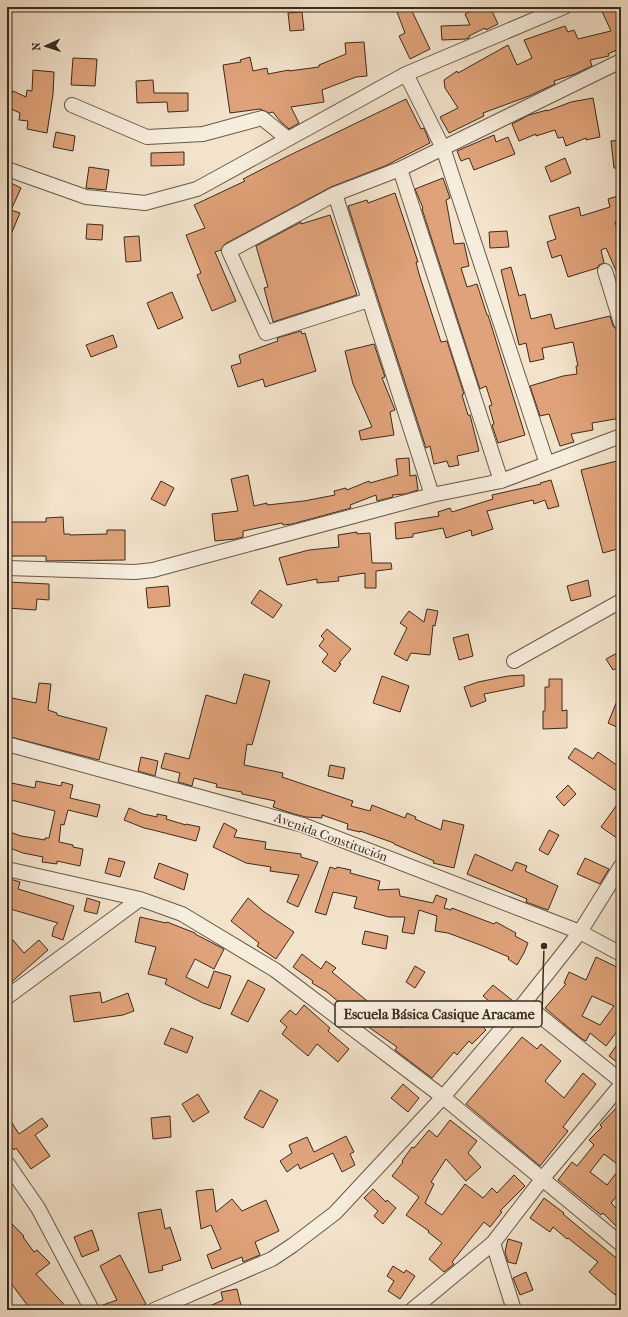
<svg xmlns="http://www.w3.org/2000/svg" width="628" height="1317" font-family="'IM FELL French Canon',serif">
  <rect width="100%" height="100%" fill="#f3e3cb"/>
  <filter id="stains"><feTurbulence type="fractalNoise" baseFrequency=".005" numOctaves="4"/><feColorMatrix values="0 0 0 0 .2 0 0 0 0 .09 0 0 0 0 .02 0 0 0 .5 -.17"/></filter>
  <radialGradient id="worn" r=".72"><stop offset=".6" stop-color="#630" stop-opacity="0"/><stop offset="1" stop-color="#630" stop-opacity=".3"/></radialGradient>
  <path fill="#e0a27a" stroke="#3a2b1d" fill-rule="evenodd" d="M 410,7 L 430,49 L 410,59 L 399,36 L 405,33 L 397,12 Z
    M 479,7 L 490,7 L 498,24 L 486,30 L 485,28 L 469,36 L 469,38 L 466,39 L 442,40 L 441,26 L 470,25 L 465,14 Z
    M 600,7 L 621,7 L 621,53 L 619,49 L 608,54 L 609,56 L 590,60 L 592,66 L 575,74 L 554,81 L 555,84 L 529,96 L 483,113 L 484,116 L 449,133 L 440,117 L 458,108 L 445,88 L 444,80 L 457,71 L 458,73 L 508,45 L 517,65 L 532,58 L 524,40 L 565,26 L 568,32 L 574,30 L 578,39 L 611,31 Z
    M 302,12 L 304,30 L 290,31 L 288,13 Z
    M 364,42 L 367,76 L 356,77 L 322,90 L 324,102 L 291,107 L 299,123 L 289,129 L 280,121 L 273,112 L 269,113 L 260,109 L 230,113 L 223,65 L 241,62 L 240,60 L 250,57 L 253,71 L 267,68 L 268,74 L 289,70 L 289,71 L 319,67 L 319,65 L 346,54 L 345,43 Z
    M 73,58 L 97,59 L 95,86 L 71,85 Z
    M 33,70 L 54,72 L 53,94 L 47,133 L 27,129 L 28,121 L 19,120 L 20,113 L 7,107 L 7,104 L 13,91 L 26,97 L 27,90 L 32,91 Z
    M 153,80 L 154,93 L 188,93 L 188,111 L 168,112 L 167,102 L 137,103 L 136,81 Z
    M 593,98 L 600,137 L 586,140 L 586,138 L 566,146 L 563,137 L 558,138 L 555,130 L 536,136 L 536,134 L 519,141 L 512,124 L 529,115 L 547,110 L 547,111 L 571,102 Z
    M 406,99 L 421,129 L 424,128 L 430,143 L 385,166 L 331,187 L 225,244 L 221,250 L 215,252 L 236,301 L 212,311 L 197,275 L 201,273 L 186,235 L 205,228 L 194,205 L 245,181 L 243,179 L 288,156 Z
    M 56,132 L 75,136 L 73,151 L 53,147 Z
    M 494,135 L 496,142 L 508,137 L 515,154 L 474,170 L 469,158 L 461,161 L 457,151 Z
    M 621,140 L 621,168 L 614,168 L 611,141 Z
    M 184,152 L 184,165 L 151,166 L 151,153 Z
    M 565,158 L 571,173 L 551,182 L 545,167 Z
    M 89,167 L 109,170 L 106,190 L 86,188 Z
    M 443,178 L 450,198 L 446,200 L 454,244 L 464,243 L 469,266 L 461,268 L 467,287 L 477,284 L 487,315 L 488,315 L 525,435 L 498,443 L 492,425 L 494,424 L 489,406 L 492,405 L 486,386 L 480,389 L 422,209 L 423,208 L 415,189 Z
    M 7,181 L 21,188 L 11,210 L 20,213 L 7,244 Z
    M 395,193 L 418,262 L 416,262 L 419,274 L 441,342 L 447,341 L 464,394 L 462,395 L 468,415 L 470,415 L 479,451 L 457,456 L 459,465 L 449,467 L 447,461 L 434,464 L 430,446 L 426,448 L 348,206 L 367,200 L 368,203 Z
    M 621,195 L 621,220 L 615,222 L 621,242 L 621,282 L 606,248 L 601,250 L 604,263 L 599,265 L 597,268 L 568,277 L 561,255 L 552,258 L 547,242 L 556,239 L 549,216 L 579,207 L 581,216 L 610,207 L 608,199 Z
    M 330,215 L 357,295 L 273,322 L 264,288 L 268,287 L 256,246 L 301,222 L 301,224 Z
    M 87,224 L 103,225 L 102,240 L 86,239 Z
    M 507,231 L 509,247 L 490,248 L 489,232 Z
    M 139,236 L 141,261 L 126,262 L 124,237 Z
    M 511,267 L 519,296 L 525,294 L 531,319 L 551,314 L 555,329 L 610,316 L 613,326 L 616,329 L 620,331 L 621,338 L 621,418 L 592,423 L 593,430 L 571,434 L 574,442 L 560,446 L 549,414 L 540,416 L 530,386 L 563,376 L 577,374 L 576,366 L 578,366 L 573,342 L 542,348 L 544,359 L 530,362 L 526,343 L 519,345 L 501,270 Z
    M 172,292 L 183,318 L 158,329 L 147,303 Z
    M 301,331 L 302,334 L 305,333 L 316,371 L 265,387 L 263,379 L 238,387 L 231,366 L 241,363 L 239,355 L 278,341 L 277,338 Z
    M 113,335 L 117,347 L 91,357 L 86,345 Z
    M 374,344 L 385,377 L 382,378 L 395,410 L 390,412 L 394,435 L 361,440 L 359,431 L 372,427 L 353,384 L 345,351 Z
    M 409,458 L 410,476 L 416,475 L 418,490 L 405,494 L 392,495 L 393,497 L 377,501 L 376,495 L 350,505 L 351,508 L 292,524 L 283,525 L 282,523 L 243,531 L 243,537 L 235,539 L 215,541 L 212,514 L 238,511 L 231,479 L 248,475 L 254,506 L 267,503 L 267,505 L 304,501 L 335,495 L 334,491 L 346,488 L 347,490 L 369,481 L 370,483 L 398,475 L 396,459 Z
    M 621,460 L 621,472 L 616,473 L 621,492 L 621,548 L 603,553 L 581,470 Z
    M 551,480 L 559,506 L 548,509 L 545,500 L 534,504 L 533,500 L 487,511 L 493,529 L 472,536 L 471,530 L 446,538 L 443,528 L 413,534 L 413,537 L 396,539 L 395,523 L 439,516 L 438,512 L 450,508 L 452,512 L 493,499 L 492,495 L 541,484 L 540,483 Z
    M 161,481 L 174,488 L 165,506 L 151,499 Z
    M 63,517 L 64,534 L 70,534 L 70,535 L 107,534 L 107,530 L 125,530 L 125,560 L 46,561 L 46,556 L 7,556 L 7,522 L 46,522 L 46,518 Z
    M 357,532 L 357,534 L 370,533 L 372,563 L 391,563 L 392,569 L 376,571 L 376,588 L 365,588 L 365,573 L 338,577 L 339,581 L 317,583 L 317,579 L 287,585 L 279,558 L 309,550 L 339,547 L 338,535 Z
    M 588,580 L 591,596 L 571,601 L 567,586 Z
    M 7,582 L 49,584 L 49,600 L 37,599 L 36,610 L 7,608 Z
    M 168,586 L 170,606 L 148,608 L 146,588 Z
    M 260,590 L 282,605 L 273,618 L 251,603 Z
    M 427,609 L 438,611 L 435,626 L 433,625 L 430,655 L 411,653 L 407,661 L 394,654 L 407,628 L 400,623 L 409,611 L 424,622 Z
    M 327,629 L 351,649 L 339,663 L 341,664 L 335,672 L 322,662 L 328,654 L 319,646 L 324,639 L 321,636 Z
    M 468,634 L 473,656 L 459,660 L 453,638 Z
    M 621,651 L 621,666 L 613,670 L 606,659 Z
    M 244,674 L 270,681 L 252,745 L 247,744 L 244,765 L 283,773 L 282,777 L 353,801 L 351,806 L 370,811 L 372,805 L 405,818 L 407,813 L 416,817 L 415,819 L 441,830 L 443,820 L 464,825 L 454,868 L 433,863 L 434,861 L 394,844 L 394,843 L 360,831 L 360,832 L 347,829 L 348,824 L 322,815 L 322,818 L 306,817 L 294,814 L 273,807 L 275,801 L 242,794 L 242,792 L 216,787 L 217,784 L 194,778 L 192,786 L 178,782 L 180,773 L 161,768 L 165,753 L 189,759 L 206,695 L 236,704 Z
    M 524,675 L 524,686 L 484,694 L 486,701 L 471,707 L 464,687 L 478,682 L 508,676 Z
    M 382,676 L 409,686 L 400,712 L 373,703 Z
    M 549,679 L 562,679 L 562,711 L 567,710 L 567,728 L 543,729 L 543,711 L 545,711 L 545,687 L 549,687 Z
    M 39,683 L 51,684 L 48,710 L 57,713 L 57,715 L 107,728 L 99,760 L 7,736 L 7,697 L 36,703 Z
    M 621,691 L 621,729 L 608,723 Z
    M 575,748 L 593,759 L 598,752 L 621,768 L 621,794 L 568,758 Z
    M 141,757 L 158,761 L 155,776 L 138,771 Z
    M 330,765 L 345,768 L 343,779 L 328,776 Z
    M 36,781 L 61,786 L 62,782 L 73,785 L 70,798 L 100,805 L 97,817 L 68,810 L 64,825 L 61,824 L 59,842 L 73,845 L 73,847 L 83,849 L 80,866 L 57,861 L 57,864 L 42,862 L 43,857 L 23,853 L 7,847 L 7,831 L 21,836 L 45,840 L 45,838 L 49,838 L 55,811 L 7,799 L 7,782 L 35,788 Z
    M 568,785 L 576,794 L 564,806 L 556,797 Z
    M 621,799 L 621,841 L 601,827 Z
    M 129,808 L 143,814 L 157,817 L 157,814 L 167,816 L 166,819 L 186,825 L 186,824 L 200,827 L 196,841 L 153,830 L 144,828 L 124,820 Z
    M 224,823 L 237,830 L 234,837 L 266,842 L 265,849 L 301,854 L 301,857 L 318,862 L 298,907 L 287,902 L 299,875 L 270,871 L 271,867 L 246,863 L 213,847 Z
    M 549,830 L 559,835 L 548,855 L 539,850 Z
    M 475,854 L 512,871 L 516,862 L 527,866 L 525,871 L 558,886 L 548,910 L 526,902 L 527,899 L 467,874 Z
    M 109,858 L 125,862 L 120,877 L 105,873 Z
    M 585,858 L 609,869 L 600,884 L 577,874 Z
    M 159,863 L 188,874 L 184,890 L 154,878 Z
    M 330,867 L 336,869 L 337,867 L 351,870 L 350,873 L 380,881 L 378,890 L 399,889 L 400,896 L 433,903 L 436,895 L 447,899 L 444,908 L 451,910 L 452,908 L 494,924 L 496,922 L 516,933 L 515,936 L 528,943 L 524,953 L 517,965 L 508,959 L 509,957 L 483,946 L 448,933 L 435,931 L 437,916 L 419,910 L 414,934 L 402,932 L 405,917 L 389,917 L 354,908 L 357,897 L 333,892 L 326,915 L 315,912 Z
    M 7,878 L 20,882 L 18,889 L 74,906 L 63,940 L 52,936 L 54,927 L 58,923 L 7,908 Z
    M 87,898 L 100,902 L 97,914 L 84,911 Z
    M 248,898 L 263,911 L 294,932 L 276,959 L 257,946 L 259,943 L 231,921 Z
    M 140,917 L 166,923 L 167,922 L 195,933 L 195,934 L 224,949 L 214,969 L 195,959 L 186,977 L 208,988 L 214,971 L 231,976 L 220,1009 L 203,1003 L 165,984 L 167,979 L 148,974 L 156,947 L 135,942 Z
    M 365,931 L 388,936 L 386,949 L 362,944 Z
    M 13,940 L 24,953 L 39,940 L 48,950 L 7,986 L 7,945 Z
    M 302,954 L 321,969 L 326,961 L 336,968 L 332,972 L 377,1009 L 376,1010 L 402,1028 L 421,1005 L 439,1021 L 458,1002 L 486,1030 L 472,1044 L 469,1041 L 457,1055 L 454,1052 L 432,1078 L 395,1050 L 397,1047 L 367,1026 L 327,992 L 312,983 L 313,981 L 293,967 Z
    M 596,957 L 621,969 L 621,1026 L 606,1046 L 590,1033 L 586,1041 L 582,1039 L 545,1008 L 566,984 L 564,983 L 569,972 L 586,980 ZM 592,996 L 614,1006 L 600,1025 L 582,1016 Z
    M 415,966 L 425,972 L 415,988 L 406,982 Z
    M 248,980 L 265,989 L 248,1022 L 231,1014 Z
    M 493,985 L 513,1001 L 503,1013 L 483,996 Z
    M 100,992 L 102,1003 L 128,993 L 134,1011 L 123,1015 L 74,1022 L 70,996 Z
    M 304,1005 L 330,1028 L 328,1031 L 349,1049 L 338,1062 L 317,1044 L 308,1056 L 282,1034 L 287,1027 L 280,1021 L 290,1010 L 296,1015 Z
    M 171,1028 L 193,1037 L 187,1053 L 164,1044 Z
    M 522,1037 L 537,1049 L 541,1044 L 561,1061 L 545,1081 L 564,1098 L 583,1073 L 596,1084 L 563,1127 L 568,1131 L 540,1166 L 466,1104 Z
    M 621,1039 L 621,1065 L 609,1056 Z
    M 403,1084 L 419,1098 L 408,1112 L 391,1098 Z
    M 260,1090 L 278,1100 L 263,1128 L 244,1118 Z
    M 198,1094 L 209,1112 L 193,1122 L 182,1104 Z
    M 621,1103 L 621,1167 L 604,1154 L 590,1172 L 607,1185 L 621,1167 L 621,1191 L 611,1203 L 621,1213 L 621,1231 L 603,1213 L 601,1215 L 558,1180 L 572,1162 L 577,1166 L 594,1145 L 589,1140 L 602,1127 L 600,1125 Z
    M 7,1115 L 19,1134 L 42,1118 L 48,1126 L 35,1135 L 50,1156 L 31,1169 L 16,1148 L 14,1150 L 7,1141 Z
    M 170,1116 L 171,1137 L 153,1139 L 151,1118 Z
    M 450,1120 L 477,1141 L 468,1153 L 481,1167 L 466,1181 L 446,1159 L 431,1182 L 434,1184 L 425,1203 L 442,1215 L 465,1184 L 483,1198 L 492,1188 L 497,1193 L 514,1175 L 525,1186 L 500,1211 L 502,1212 L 490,1227 L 484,1222 L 452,1262 L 454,1264 L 444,1272 L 429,1259 L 442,1243 L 428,1232 L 429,1231 L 406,1215 L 419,1197 L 392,1176 L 403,1162 L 402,1161 L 412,1147 L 414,1148 L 429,1130 L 437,1137 Z
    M 346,1136 L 354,1152 L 350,1154 L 355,1165 L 342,1172 L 333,1153 L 300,1169 L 298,1164 L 287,1172 L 280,1161 L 292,1153 L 289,1145 L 307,1137 L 314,1152 Z
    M 213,1189 L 216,1212 L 232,1199 L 242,1211 L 266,1200 L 279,1231 L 255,1242 L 260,1255 L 243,1262 L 242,1257 L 212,1269 L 207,1255 L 221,1249 L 211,1225 L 201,1229 L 196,1191 Z
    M 373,1189 L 386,1202 L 387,1200 L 396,1208 L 383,1224 L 374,1216 L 378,1211 L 364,1198 Z
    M 544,1198 L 564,1213 L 563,1214 L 621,1262 L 621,1288 L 615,1295 L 589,1272 L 598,1262 L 568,1238 L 567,1239 L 553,1227 L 550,1232 L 530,1218 Z
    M 161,1209 L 165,1229 L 170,1227 L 181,1260 L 162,1266 L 163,1270 L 149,1273 L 138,1213 Z
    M 7,1219 L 24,1236 L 23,1237 L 34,1252 L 37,1250 L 50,1263 L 36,1274 L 69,1310 L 31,1310 L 7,1278 Z
    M 92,1230 L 99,1250 L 82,1257 L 74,1237 Z
    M 508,1239 L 522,1243 L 516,1264 L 508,1262 L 505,1252 Z
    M 120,1255 L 146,1304 L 131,1310 L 100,1310 L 100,1306 L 117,1300 L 100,1266 Z
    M 393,1266 L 404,1273 L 406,1270 L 415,1276 L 400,1299 L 388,1291 L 394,1281 L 387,1276 Z
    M 526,1272 L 533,1290 L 520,1295 L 513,1278 Z
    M 237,1289 L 242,1310 L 201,1310 L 223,1300 L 221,1292 Z"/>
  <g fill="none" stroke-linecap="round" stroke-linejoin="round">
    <g stroke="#685948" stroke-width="16">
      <path id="minor" d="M 406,74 L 443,148 L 547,464
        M 72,105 L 147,137 L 203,134 L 262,118 L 288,139
        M 7,169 L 86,197 L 145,203 L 197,189 L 406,74 L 564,7
        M 400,169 L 501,481
        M 335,194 L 432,495
        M 605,271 L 621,323
        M 369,300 L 266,333 L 229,251 L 335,194 L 400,169 L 621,61
        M 7,568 L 135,572 L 153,570 L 432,495 L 501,481 L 621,436
        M 514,661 L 621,601
        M 7,744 L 303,825 L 580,932 L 621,954
        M 7,869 L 140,899 L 182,914 L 275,970 L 443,1097 L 621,1244
        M 7,997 L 140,899
        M 524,1003 L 621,1081
        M 7,1163 L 38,1208 L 92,1310
        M 493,1243 L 514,1310
        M 154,1310 L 272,1259 L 293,1245 L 335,1213 L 443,1097 L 524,1003 L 580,932 L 621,866
        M 412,1310 L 493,1243 L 543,1178 L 621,1085"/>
    </g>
    <use href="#minor" stroke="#f7eddd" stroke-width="14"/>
  </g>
  <g text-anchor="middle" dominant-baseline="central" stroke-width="3" stroke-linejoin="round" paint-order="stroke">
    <g font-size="13" fill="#3a2b1d" stroke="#f7eddd">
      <text transform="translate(331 837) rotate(20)">Avenida Constitución</text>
    </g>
  </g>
  <path fill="none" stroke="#3a2b1d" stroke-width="1.5" d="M544 946L542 1014"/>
  <circle fill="#3a2b1d" stroke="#f7eddd" stroke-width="1.5" cx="544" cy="946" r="4"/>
  <rect fill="#f7eddd" stroke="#3a2b1d" stroke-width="1.5" x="335" y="1001" width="207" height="26" rx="4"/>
  <g font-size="14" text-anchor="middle" font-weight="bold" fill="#3a2b1d">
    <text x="439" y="1019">Escuela Básica Casique Aracame</text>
  </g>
  <rect width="628" height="1317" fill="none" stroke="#f3e3cb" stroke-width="24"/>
  <rect x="8" y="8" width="612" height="1301" fill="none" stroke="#3a2b1d" stroke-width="2"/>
  <rect x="12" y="12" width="604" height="1293" fill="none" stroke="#3a2b1d"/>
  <g transform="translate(46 46) rotate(267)" stroke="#f7eddd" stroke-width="3" paint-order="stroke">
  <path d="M0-3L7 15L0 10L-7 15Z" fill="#3a2b1d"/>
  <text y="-6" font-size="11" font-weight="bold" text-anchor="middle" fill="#3a2b1d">N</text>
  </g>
  <rect width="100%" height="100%" filter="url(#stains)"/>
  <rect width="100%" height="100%" fill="url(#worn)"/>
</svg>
